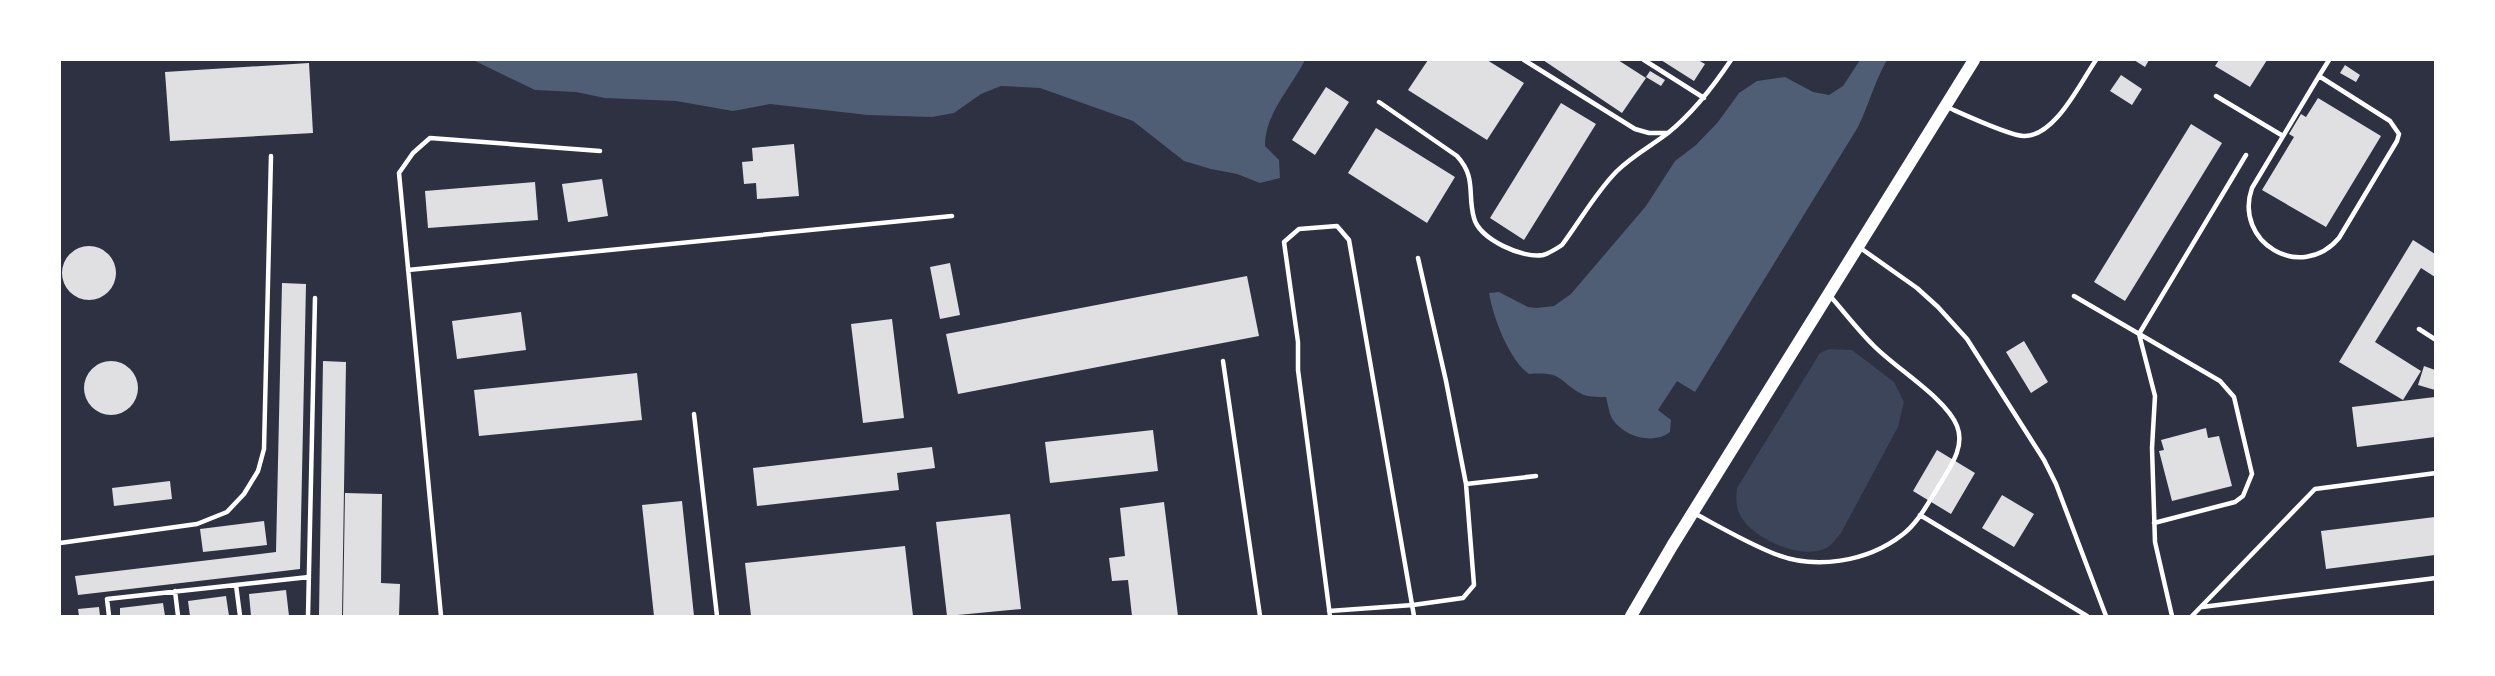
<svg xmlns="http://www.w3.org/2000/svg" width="2495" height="676" font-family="Lato,sans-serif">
  <rect width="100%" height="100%" fill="#2d3142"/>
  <path fill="#3c4559" d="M 1829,349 L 1852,350 L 1894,382 L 1904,402 L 1898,427 L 1841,533 C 1835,540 1830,548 1821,550 C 1796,558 1746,536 1738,510 C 1736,503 1736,496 1737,488 L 1820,353 Z"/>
  <path fill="#4f5d75" d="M 473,60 L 1305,60 C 1291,88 1265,113 1265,146 L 1279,160 L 1280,178 L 1260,183 L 1237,174 L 1211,169 L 1184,161 L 1133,121 L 1040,88 L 1001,86 L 981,94 L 954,113 L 932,117 L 868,115 L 770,104 L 733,111 L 676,101 L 605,98 L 576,92 L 535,90 Z
    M 1860,60 L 1887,60 C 1875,81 1869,104 1858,127 L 1695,392 L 1677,381 L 1658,410 L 1671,420 L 1670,432 C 1653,445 1625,437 1613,420 C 1609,414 1608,404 1606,397 C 1600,397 1590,397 1584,395 C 1558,383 1566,371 1529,374 C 1509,360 1493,317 1489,293 L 1499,292 L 1528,307 L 1536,308 L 1554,306 L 1571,294 L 1646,206 L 1675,161 L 1696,145 L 1718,122 L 1739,93 L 1757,81 L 1785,77 L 1813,92 L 1829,95 L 1843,86 Z"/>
  <path fill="#e0e0e3" d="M 1428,60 L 1487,60 L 1524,83 L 1487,140 L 1408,90 Z
    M 1543,60 L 1618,60 L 1646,78 L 1622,113 Z
    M 1661,60 L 1698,60 L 1705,64 L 1694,81 Z
    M 2134,60 L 2149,60 L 2145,67 Z
    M 2219,60 L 2267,60 L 2250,87 L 2215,66 Z
    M 309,63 L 313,133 L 170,141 L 165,72 Z
    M 2345,65 L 2360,75 L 2356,82 L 2340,73 Z
    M 1650,71 L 1665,80 L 1661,86 L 1646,77 Z
    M 2121,75 L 2142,89 L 2132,105 L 2110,91 Z
    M 1326,87 L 1349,102 L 1315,155 L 1292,140 Z
    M 2318,98 L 2381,136 L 2326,227 L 2262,190 L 2294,137 L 2289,134 L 2301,114 L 2306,117 Z
    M 1561,103 L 1596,124 L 1524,240 L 1490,218 Z
    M 2191,124 L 2222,143 L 2125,301 L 2094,282 Z
    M 1376,128 L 1455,177 L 1427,223 L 1348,173 Z
    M 794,144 L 799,196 L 757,199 L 756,183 L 744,184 L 742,162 L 753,161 L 752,148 Z
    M 602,179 L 608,216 L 568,222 L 562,184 Z
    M 535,182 L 538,220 L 428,228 L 425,191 Z
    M 2413,240 L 2435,254 L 2435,277 L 2421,268 L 2375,342 L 2421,371 L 2403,400 L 2339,362 Z
    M62 273a27 27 0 1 1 54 0a27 27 0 1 1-54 0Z
    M 950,263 L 960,315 L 940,319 L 930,267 Z
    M 1247,276 L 1259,336 L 958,394 L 946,334 Z
    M 282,283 L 306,284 L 300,569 L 78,595 L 75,576 L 276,552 Z
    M 521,312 L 526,350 L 457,359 L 452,321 Z
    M 892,319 L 904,418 L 863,423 L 851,324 Z
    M 2024,341 L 2048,382 L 2031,393 L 2006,352 Z
    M84 388a27 27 0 1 1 54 0a27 27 0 1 1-54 0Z
    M 323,361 L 346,362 L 342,616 L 319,616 Z
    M 2424,366 L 2435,370 L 2435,390 L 2418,385 Z
    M 637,373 L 642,420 L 479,436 L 474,390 Z
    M 2435,397 L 2435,437 L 2357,447 L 2352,407 Z
    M 2206,428 L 2208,438 L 2219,436 L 2232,486 L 2172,501 L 2159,451 L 2164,450 L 2161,440 Z
    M 1153,430 L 1158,471 L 1050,483 L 1045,442 Z
    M 932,447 L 935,468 L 897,473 L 899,490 L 757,506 L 753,468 Z
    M 1937,450 L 1975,473 L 1951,514 L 1913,491 Z
    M 170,481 L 172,499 L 114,506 L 112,488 Z
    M 345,493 L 382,494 L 381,583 L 400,584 L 399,616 L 343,616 Z
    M 2002,495 L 2034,514 L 2014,547 L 1982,528 Z
    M 682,501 L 694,616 L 654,616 L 642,505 Z
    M 1164,502 L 1178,616 L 1132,616 L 1128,580 L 1112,581 L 1109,558 L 1125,556 L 1120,508 Z
    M 1010,514 L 1021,609 L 947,616 L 936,522 Z
    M 2435,517 L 2435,555 L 2326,569 L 2321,531 Z
    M 264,521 L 267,545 L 203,552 L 200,529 Z
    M 905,546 L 913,616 L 751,616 L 745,563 Z
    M 286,590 L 289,616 L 251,616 L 249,594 Z
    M 226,596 L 229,616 L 190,616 L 188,601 Z
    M 163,603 L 165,616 L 120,616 L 120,608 Z
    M 99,607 L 100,616 L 79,616 L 78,609 Z"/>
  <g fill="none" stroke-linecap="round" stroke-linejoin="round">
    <path stroke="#fff" stroke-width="4.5" d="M 1524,60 L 1635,129 L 1649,133 L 1667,133
      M 1644,60 L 1704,98
      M 2319,76 L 2390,121 L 2399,134 L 2397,141 L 2339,238 C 2301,283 2233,242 2252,188 L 2319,76 L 2329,60
      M 2216,96 L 2283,136
      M 1379,102 L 1457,156 C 1477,178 1467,194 1474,218 C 1479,239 1523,259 1543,255 C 1550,253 1556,249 1562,245 C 1580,221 1596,192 1617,171 C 1632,156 1651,146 1668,133 C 1694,112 1713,87 1731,60
      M 1947,107 C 1963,114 2010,136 2024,136 C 2055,137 2080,83 2096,60
      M 1859,247 L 1917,288 L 1938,307 L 1967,339 L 2044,460 L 2056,484 L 2106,616
      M 408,270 L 952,216
      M 2074,296 L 2220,381 L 2234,397 L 2252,474 L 2243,496 L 2235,502 L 2154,523
      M 2419,329 L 2436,340
      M 1223,361 L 1260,616
      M 694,414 L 717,616
      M 1466,484 L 1536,476
      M 1694,513 C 1720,527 1747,543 1775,554 C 1815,570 1867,562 1902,535 C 1917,524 1927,505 1937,489 C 1948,470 1966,448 1957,426 C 1946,398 1895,368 1873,345 C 1858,330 1845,313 1831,297
      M 1920,515 L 2087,616
      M 60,543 L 197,524 L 227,512 L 244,494 L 258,471 L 264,449 L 271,156
      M 236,585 L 240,616
      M 175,591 L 178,616
      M 2202,607 L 2436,578
      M 1329,611 L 1413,605 L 1463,598 L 1474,585 L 1466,484 L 1446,381 L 1418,258
      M 109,616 L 107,599 L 309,577
      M 308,616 L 315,298
      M 441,616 L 399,173 L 413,153 L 430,138 L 600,151
      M 1330,616 L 1298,370 L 1298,342 L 1284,242 L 1299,229 L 1337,226 L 1349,240 L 1414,616
      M 2172,616 L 2155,542 L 2152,448 L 2155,396 L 2139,334 L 2246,155
      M 2192,616 L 2315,489 L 2436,473"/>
    <path stroke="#fff" stroke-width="12" d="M 1631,616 L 1672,546 L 1974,60"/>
  </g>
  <rect width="2495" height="676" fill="none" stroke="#ffffff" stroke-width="122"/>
</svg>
